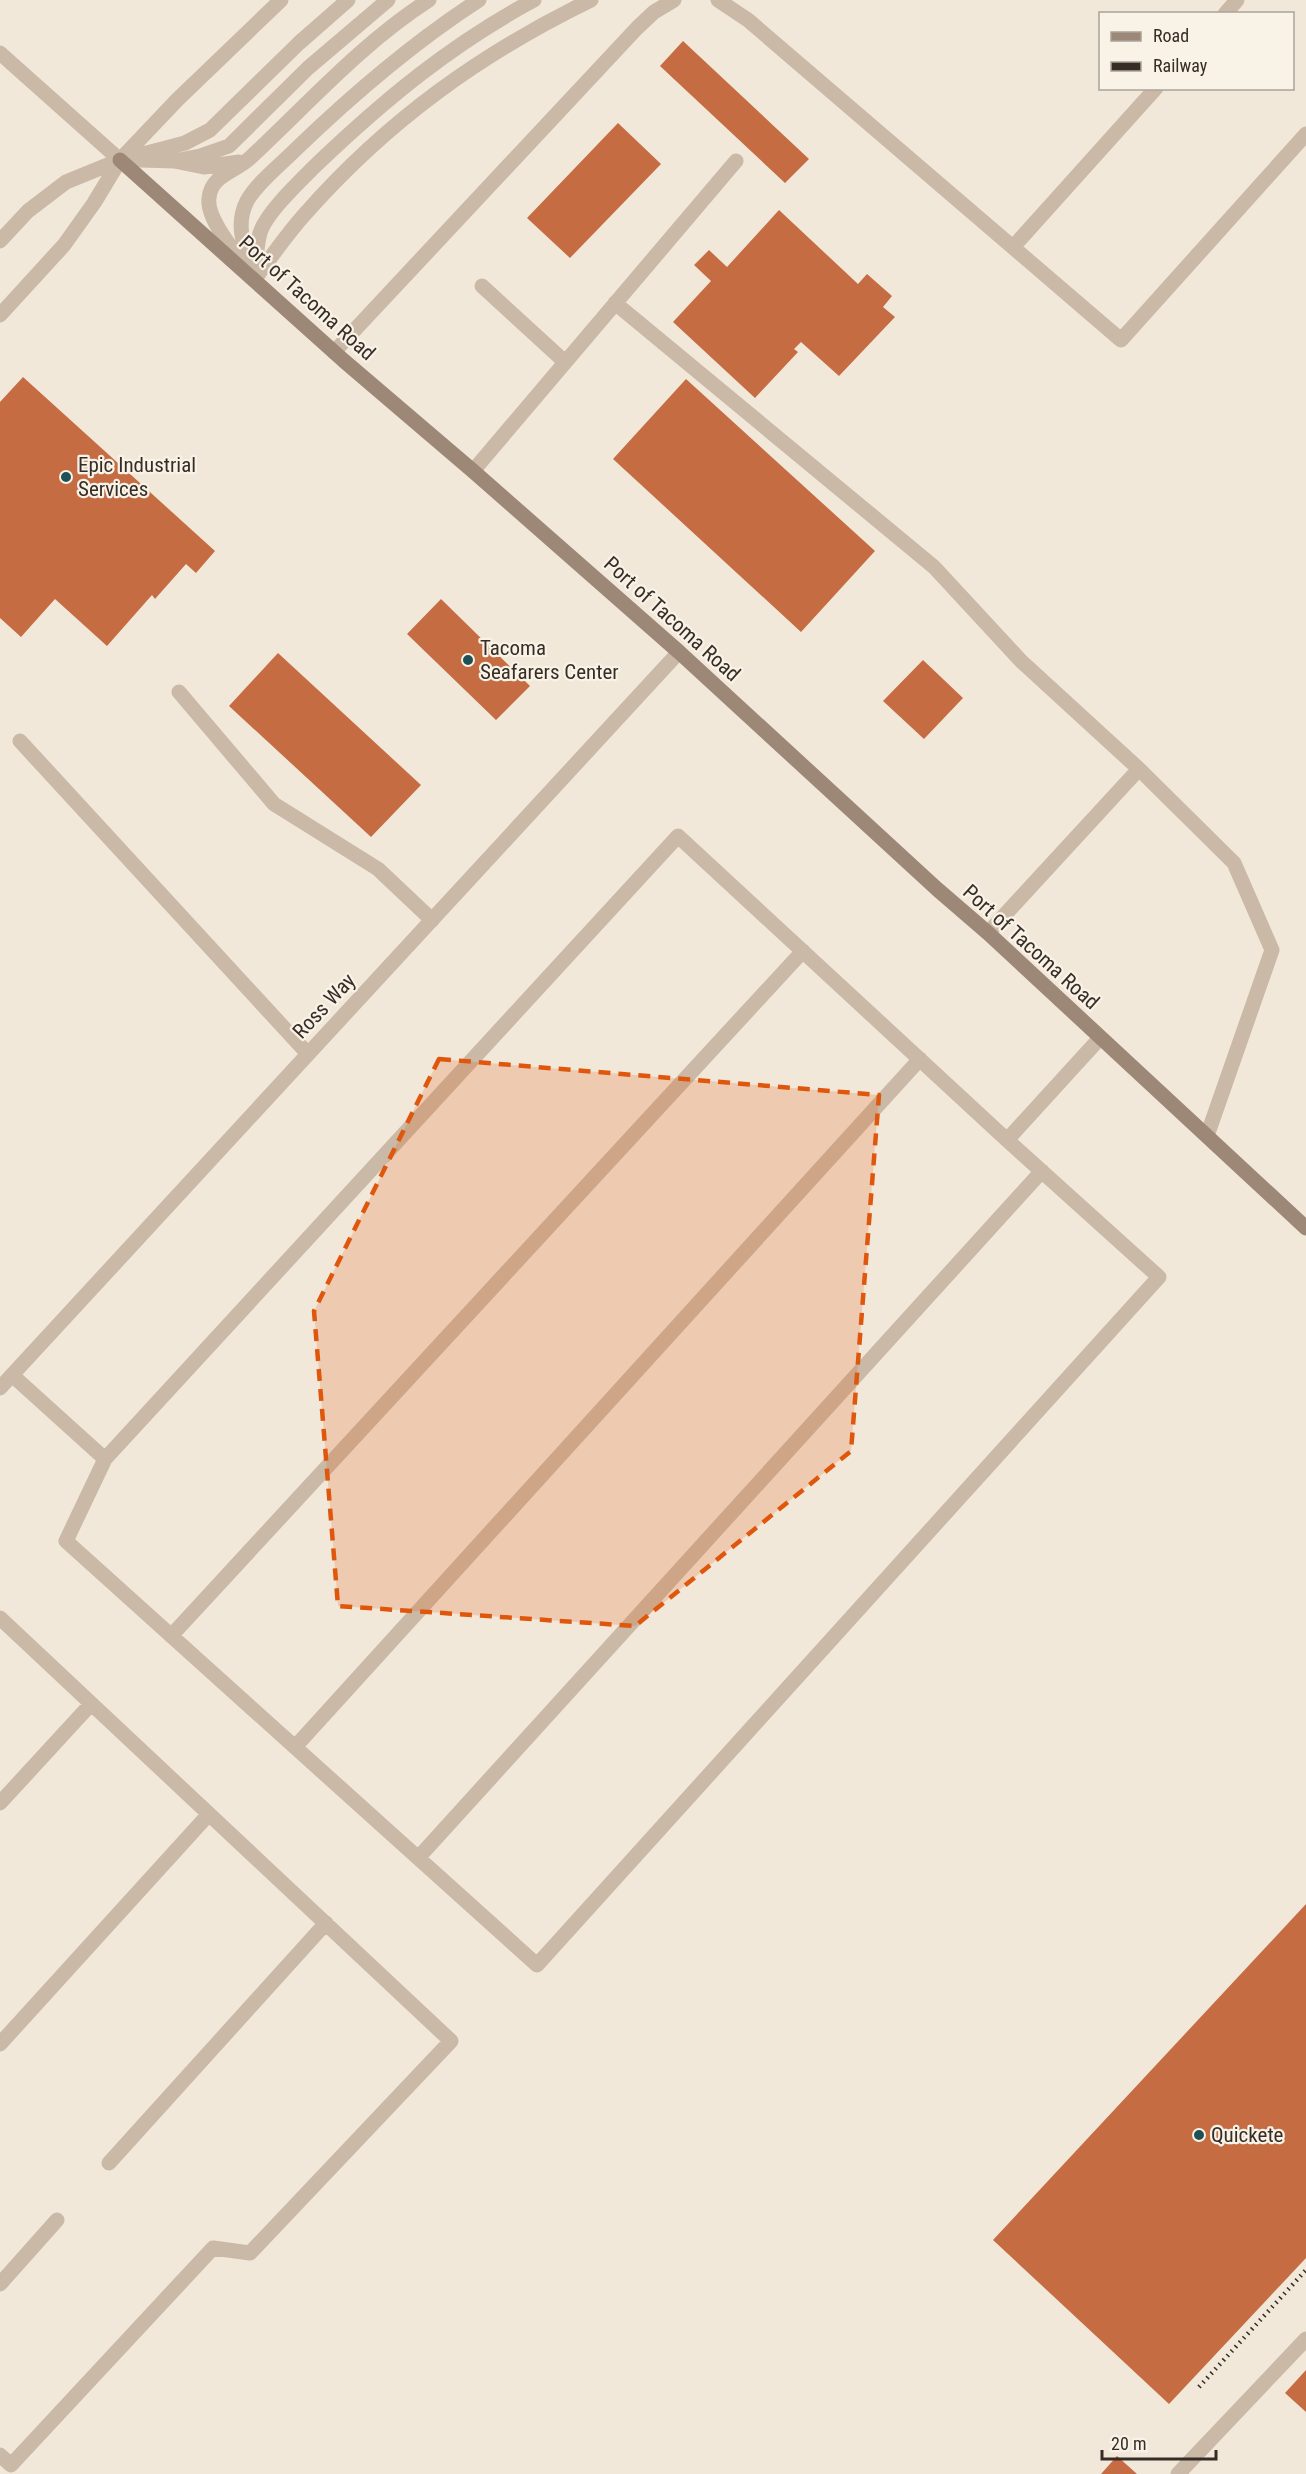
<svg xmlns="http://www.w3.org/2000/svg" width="1306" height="2474" font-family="'Roboto Condensed',sans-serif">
  <rect width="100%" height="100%" fill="#f2e8da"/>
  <path fill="#c66c43" d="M 683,41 L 809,159 L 785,183 L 660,66 Z
    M 618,123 L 661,164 L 570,258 L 527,218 Z
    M 779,210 L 858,284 L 867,274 L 892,296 L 883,307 L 895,317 L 839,376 L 801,342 L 794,349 L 798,352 L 755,398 L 673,322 L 711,281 L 694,265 L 709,250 L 727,267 Z
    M 23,377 L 215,551 L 196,573 L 186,564 L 155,599 L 152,595 L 107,646 L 55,599 L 21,637 L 0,618 L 0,402 Z
    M 686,379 L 875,551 L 801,632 L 613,459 Z
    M 441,599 L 530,686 L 496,720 L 407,634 Z
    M 278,653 L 421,785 L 371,837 L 229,706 Z
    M 923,660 L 963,698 L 924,739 L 883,701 Z
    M 1306,1904 L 1306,2258 L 1169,2404 L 993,2240 Z
    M 1306,2370 L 1306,2412 L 1285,2393 Z
    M 1117,2456 L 1137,2474 L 1101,2474 Z"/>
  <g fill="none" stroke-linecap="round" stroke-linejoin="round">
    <path stroke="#cab9a6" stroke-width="15" d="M 718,0 L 748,20 L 1121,340 L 1306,134
      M 1225,14 L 1237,0
      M 120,160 L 177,100 L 281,0
      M 141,160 L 174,161 L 204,167 L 239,162
      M 174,161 L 200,156 L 229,146 L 308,68 L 388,0
      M 0,241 L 28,211 L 66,182 L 120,160 L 185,143 L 210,130 L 299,43 L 348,0
      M 1014,246 L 1156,88
      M 251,267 C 244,245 235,224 247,201 C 256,184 280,165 294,151 C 352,95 411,44 479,0
      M 248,269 C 235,253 206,218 209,198 C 211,175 235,172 250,158 C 307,105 362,43 429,0
      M 255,279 C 271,257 287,234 305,214 C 387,121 480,54 591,0
      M 255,279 C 256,264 256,247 260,233 C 266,213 300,181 315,166 C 383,101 450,45 534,0
      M 482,286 L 565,362
      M 615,303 L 934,567 L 1021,661 L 1139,769 L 1234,863 L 1272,950 L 1207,1136
      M 334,352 L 637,28 L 654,12 L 674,0
      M 473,471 L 736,161
      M 179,692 L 274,804 L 378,869 L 432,920
      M 20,741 L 308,1054
      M 678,836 L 1007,1140 L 1159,1277 L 537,1965 L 66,1541 L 105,1459 Z
      M 988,933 L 1139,769
      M 1007,1140 L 1100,1038
      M 12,1375 L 105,1459
      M 0,1618 L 451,2041 L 250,2253 L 213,2248 L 11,2465 L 0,2455
      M 171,1636 L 803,951
      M 295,1747 L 920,1059
      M 0,1803 L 91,1704
      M 418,1858 L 1042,1171
      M 0,2044 L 209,1814
      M 109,2163 L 326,1923
      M 0,2284 L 57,2220
      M 1178,2474 L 1306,2339"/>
    <path stroke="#cab9a6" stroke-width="15" d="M 0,53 L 120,160
      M 0,1388 L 679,652"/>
    <path stroke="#cab9a6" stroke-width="15" d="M 0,315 L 64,245 L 94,203 L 120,160"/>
    <path stroke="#9d8877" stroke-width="15" d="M 120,160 L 343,360 L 473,471 L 679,652 L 937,889 L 988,933 L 1306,1228"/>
    <path stroke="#362d27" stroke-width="4.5" stroke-dasharray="1.5 4.5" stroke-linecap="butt" d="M 1199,2387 L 1306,2270"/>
  </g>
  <path fill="#df570d" fill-opacity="0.2" stroke="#df570d" stroke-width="4.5" stroke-dasharray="12 8" stroke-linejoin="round" d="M 439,1059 L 879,1095 L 851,1451 L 635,1626 L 338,1606 L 314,1311 Z"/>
  <g fill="#1d5057" stroke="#f9f2e6" stroke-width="2">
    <circle cx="66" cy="477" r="6"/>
    <circle cx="468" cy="660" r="6"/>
    <circle cx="1199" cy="2135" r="6"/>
  </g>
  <g text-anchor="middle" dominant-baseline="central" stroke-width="4.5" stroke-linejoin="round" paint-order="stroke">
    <g font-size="21" fill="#362d27" stroke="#f9f2e6">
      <text transform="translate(307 298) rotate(42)">Port of Tacoma Road</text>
      <text transform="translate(672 619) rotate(42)">Port of Tacoma Road</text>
      <text transform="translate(1031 947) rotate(42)">Port of Tacoma Road</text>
      <text transform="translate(324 1006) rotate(-47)">Ross Way</text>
    </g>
    <g font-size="21" fill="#362d27" stroke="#f9f2e6" text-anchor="start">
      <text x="78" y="465">Epic Industrial<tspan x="78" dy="24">Services</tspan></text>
      <text x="480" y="648">Tacoma<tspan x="480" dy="24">Seafarers Center</tspan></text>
      <text x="1211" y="2135">Quickete</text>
    </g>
  </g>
  <rect x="1099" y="12" width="195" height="78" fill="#f9f2e6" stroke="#aba39a" stroke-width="1.5"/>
  <rect x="1111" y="32" width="30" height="9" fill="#9d8877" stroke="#aba39a" stroke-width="1.5"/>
  <text x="1153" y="42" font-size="18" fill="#362d27">Road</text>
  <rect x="1111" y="62" width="30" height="9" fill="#362d27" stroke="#aba39a" stroke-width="1.5"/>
  <text x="1153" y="72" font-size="18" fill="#362d27">Railway</text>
  <path d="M1102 2450v9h114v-9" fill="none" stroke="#362d27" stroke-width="3"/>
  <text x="1111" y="2450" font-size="18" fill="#362d27" stroke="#f9f2e6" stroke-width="4.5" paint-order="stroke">20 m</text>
</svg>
